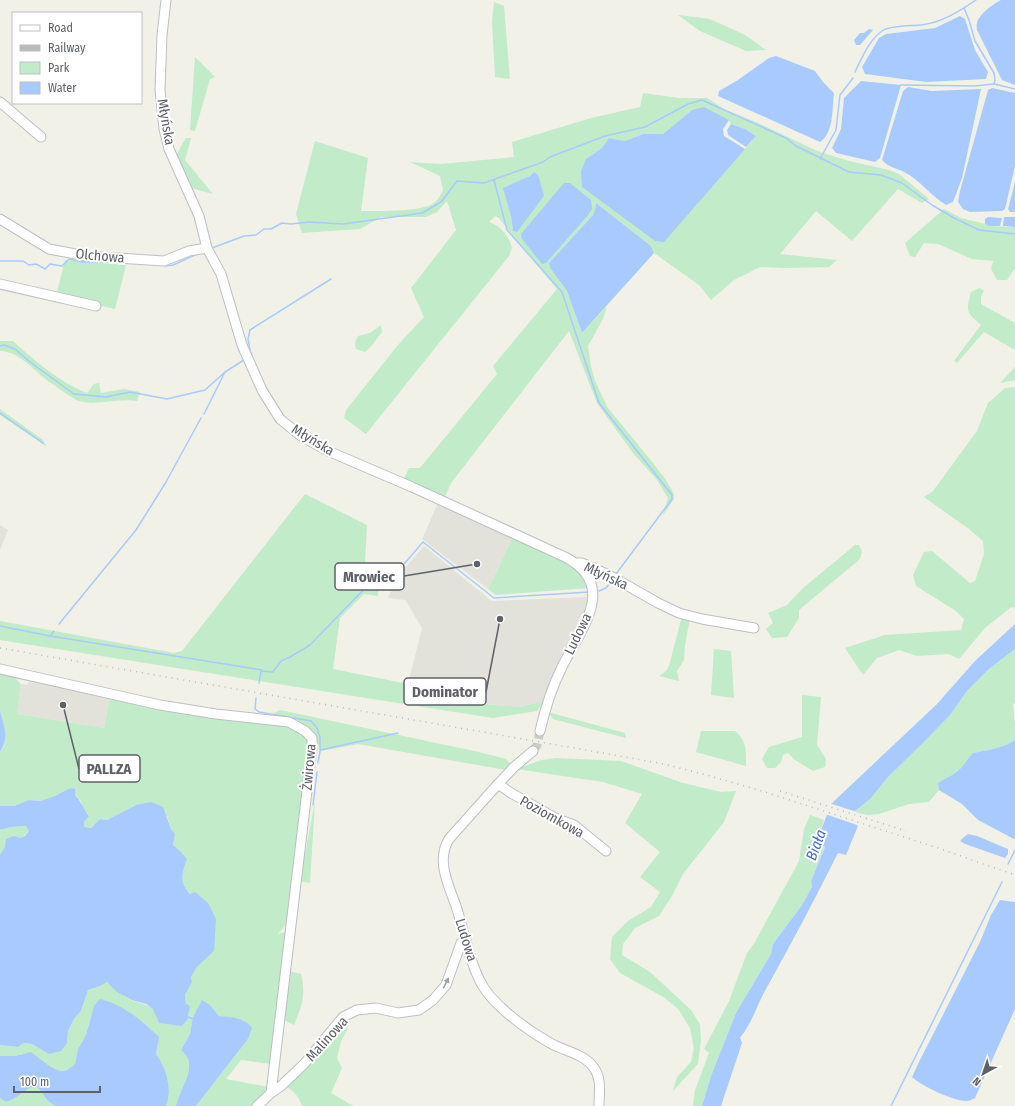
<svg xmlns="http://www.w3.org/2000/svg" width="1015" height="1106" font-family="'Fira Sans Condensed',sans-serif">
  <rect width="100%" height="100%" fill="#f1f1e7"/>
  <path fill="#e2e2db" d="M 439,501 L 513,537 L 488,589 L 422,539 Z
    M 0,525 L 8,530 L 0,550 Z
    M 424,546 L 492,601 L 589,597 L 588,610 L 569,644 L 544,701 L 520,707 L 471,703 L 423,691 L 408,684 L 422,628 L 405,600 L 388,598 L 399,575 Z
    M 29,682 L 110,696 L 104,728 L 17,714 L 21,684 L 27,685 Z"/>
  <path fill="#c1ebc9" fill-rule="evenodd" d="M 494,2 L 504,6 L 510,79 L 495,77 L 492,21 Z
    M 678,15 L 710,19 L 745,35 L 766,50 L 746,51 L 700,31 Z
    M 195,57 L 215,77 L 210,79 L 195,131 L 190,130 Z
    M 643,93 L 679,98 L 707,98 L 726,110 L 756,122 L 817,151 L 849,161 L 889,170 L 899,174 L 929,199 L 922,203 L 898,189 L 852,241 L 816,211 L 780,254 L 837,260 L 829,267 L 785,268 L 760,267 L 734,280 L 711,300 L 699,285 L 654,253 L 651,246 L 596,203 L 595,210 L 593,215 L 549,263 L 550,268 L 567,291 L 582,333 L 607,306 L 603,319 L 588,346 L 591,366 L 595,381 L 608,408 L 653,463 L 666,480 L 674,494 L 674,499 L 663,515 L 668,498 L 657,480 L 633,453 L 597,403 L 569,331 L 451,483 L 444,499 L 403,481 L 409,468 L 420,468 L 497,374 L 493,366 L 557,289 L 513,236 L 499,218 L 495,216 L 489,222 C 501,226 509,236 512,248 L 509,256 L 366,434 L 344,418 L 346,410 L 398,345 L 424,317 L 411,288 L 456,230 L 447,201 L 437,212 L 426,217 L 381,217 L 360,229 L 302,233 L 296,214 L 315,141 L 368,158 L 361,211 C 376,211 423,212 434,203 C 438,200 441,194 443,190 L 440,176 L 410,162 L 441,164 L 514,157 L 512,142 L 591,118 L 640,107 ZM 692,110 L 729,120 L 731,124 L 745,129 L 756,136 L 745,149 L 586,159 L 602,148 L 609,138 L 625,141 L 643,134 L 663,134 ZM 534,172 L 513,231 L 511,216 L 522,180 L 530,176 Z
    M 186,138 L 191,138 L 185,160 L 213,194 L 187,187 L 175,157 Z
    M 944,209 L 961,218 L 985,224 L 989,226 L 1015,227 L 1015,268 L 1007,280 L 997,280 L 991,269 L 993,261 L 972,259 L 938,244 L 924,243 L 915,257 L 910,256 L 905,243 Z
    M 65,260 L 126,265 L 115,309 L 56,296 Z
    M 980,288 L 984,291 L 981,297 L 981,304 L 1015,323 L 1015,350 L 984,332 L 957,363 L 954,361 L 981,325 C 966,312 966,312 971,292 Z
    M 381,325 L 382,332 C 376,339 372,347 365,352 L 356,349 L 355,342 L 358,336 L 370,333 Z
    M 0,341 L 13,341 C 35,361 59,382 87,393 L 94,384 L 99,383 L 101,393 L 124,389 L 140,392 L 137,401 C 119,398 95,406 79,401 C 71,398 56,386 48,381 C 35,371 17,350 0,351 Z
    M 1015,367 L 1015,380 L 1000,383 Z
    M 1015,387 L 1015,607 L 1010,608 L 985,628 L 959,659 L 949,654 L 917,656 L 899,650 L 877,658 L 863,675 L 845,648 L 885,635 L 961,630 L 964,619 L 956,611 L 916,586 L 913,575 L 924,552 L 932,551 L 970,583 L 975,581 L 984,554 L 983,541 L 969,529 L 924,497 L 933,491 L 977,431 L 988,403 L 1005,388 Z
    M 0,409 L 43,440 L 47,447 L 0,415 Z
    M 305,494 L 367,525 L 365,562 L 379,569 L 378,596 L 364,594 L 340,618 L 333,669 L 408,684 L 423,691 L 471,703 L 520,707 L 544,701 L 537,711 L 493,718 L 0,640 L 0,621 L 174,653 L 182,651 Z
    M 513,537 L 575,566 L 589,588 L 496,595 L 488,589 Z
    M 855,545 L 859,545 L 862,551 L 860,559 L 799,610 L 799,618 L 787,637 L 772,638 L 766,629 L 773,623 L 768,613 L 787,605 L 802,589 Z
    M 682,616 L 690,618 L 685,645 L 684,660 L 677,671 L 679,681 L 659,676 L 666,671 L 669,666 Z
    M 714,649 L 731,651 L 734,698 L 711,695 Z
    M 1015,649 L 1015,701 L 1013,705 L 1015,723 L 1015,740 C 1004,748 987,750 973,753 C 967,759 963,768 955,773 C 950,777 943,779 938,783 L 939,790 L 929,802 L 909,804 L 879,814 L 868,815 L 854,812 L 871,798 L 888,777 L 922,744 L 950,715 L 967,691 L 989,669 Z
    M 0,674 L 14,677 L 21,684 L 17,714 L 104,728 L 110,696 L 288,725 L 303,733 L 309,740 L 287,923 L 278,934 L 286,932 L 271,1064 L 241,1060 L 226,1079 L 268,1087 L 267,1092 L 252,1106 L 196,1106 L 248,1039 L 245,1021 L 229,1017 L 219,1016 L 210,1005 L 202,1001 L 193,1017 L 190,1034 L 181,1050 C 185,1054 189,1058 189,1064 C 190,1078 179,1092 176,1106 L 166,1106 C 173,1089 166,1067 156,1054 L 157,1047 L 94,1006 L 86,1035 L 78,1049 L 75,1064 C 71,1067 68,1070 64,1071 C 54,1072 40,1058 31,1052 L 15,1056 L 0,1056 L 0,1045 L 18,1047 L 24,1043 L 32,1044 L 49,1054 L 67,1043 L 68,1031 L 74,1019 L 81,1011 L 88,990 L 100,986 L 107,982 C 115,989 122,995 131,1000 C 139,1003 146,1004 153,1009 L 186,1004 L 185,995 L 192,982 L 191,977 L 197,967 L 214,951 L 190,894 C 179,883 182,872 187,859 L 181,852 L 173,845 L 175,834 L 171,829 L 167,816 L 136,805 L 107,820 L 100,819 L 91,828 L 84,827 L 84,822 L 89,815 L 83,809 L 81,801 L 75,795 L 70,788 L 55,796 L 40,801 L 29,800 L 14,806 L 0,806 L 0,752 L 4,746 L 0,710 Z
    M 802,695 L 821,697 L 817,745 L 826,759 L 825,767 L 813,771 L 795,760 L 788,753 L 783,755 L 781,762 L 775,768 L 767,768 L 762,759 L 769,747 L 802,737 Z
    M 280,710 L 479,752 L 506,759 L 512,765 L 506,770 L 358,744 L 321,751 L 315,738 L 269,716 Z
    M 548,712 L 625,733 L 626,738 L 553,719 Z
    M 701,731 L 735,731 C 747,741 746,751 746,766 L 696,752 Z
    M 556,758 L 621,761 L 683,783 L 721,792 L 736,791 L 724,822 L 683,874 L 672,896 L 659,916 L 635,928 L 623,944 L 622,955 L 650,972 L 691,1010 L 700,1024 L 701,1040 L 698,1064 L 673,1091 L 677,1077 L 691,1062 L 694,1048 L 690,1028 L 678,1009 L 665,998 L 620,973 L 610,959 L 612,937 L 628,921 L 651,907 L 660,892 L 640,877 L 660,852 L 625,823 L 642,794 L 603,782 L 516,769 L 542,760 Z
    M 315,801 L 310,883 L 300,881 Z
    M 810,815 L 824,820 L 817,841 L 825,846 L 811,881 L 812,887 L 802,905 L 773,944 L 771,954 L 736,1013 L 711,1076 L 702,1106 L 693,1106 L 695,1090 L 709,1053 L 704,1049 L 729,1001 L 747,953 L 755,942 L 799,861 L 804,829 Z
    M 26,826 L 29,831 C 19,842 9,842 0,855 L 0,829 L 3,829 L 11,827 Z
    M 289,971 L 301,974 C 306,994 302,1006 294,1025 L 284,1020 Z
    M 349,1027 L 341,1041 L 337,1058 L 342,1068 L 331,1093 L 353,1106 L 302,1106 C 299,1096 294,1092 286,1086 L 308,1066 L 334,1036 Z
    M 37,1086 L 48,1101 L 55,1106 L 0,1106 L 0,1098 L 6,1102 C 20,1098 24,1088 37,1086 Z"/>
  <path fill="#a9caff" d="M 1001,0 L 1015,0 L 1015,85 L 1002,80 L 977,30 C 977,28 976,26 977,23 C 979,14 993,4 1001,0 Z
    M 960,16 L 965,19 L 975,50 L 988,72 L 986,79 L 926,82 L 865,74 L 862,67 L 879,38 L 886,34 L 935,28 Z
    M 869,29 L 873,30 L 860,45 L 856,45 L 854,40 L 860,33 L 864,33 Z
    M 776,56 L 815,71 L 823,82 L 834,93 C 832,109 834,133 820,142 L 718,96 L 719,91 L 738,80 L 769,58 Z
    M 861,81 L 901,85 L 880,158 L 875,162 L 836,153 L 832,148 L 841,129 L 844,98 Z
    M 908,87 L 932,91 L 981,89 L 962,178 L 953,202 L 946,205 C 931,196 920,180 904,172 C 896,168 888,167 882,160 L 903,91 Z
    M 992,88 L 1015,93 L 1015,166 L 1005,209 L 1002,211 L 970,212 L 963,209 L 958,202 L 960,191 L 988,90 Z
    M 704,107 L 729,120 L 723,129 L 724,136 L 745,149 L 664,242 L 655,241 L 582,187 L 581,171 L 586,159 L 602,148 L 609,138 L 625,141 L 643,134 L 663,134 L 692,110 Z
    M 731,124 L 745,129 L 756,136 L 746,147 L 728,135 L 727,130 Z
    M 534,172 L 538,175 L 544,196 L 517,232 L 513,231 L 511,216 L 503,188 L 530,176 Z
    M 1015,182 L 1015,212 L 1010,212 L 1008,209 Z
    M 564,183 L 570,183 L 591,200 L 592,209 L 588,215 L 546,263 L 542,264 L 522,239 L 521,234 Z
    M 596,203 L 651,246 L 654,253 L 582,333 L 567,291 L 550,268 L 549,263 L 593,215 L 595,210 Z
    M 988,217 L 1002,218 L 1000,226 L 989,226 L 985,224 L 985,219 Z
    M 1004,217 L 1015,217 L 1015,227 L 1003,226 Z
    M 1015,624 L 1015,649 L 989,669 L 967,691 L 950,715 L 922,744 L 888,777 L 871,798 L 854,812 L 850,820 L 858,826 L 846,855 L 838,853 C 815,899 791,944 766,989 C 757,1005 752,1023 740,1038 L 742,1043 L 721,1106 L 702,1106 L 711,1076 L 736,1013 L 771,954 L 773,944 L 802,905 L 812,887 L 811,881 L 825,847 L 817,841 L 831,804 L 937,704 L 975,661 Z
    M 0,710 C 3,725 10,737 0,752 Z
    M 1015,740 L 1015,838 L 1014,839 L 978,820 L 962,804 L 939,790 L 938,783 C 943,779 950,777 955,773 C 963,768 967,759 973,753 C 987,750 1004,748 1015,740 Z
    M 70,788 L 75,789 L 75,795 C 82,802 83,809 89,816 L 84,822 L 84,827 L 91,828 L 100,819 L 107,820 L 136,805 L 151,802 L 163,807 L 171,829 L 175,834 L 173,845 L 181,852 L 187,859 C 182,872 179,883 190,894 L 195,892 L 208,903 L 216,919 L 214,951 L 197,967 L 191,977 L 192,982 L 185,995 L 186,1004 L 190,1006 L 187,1020 L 182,1026 L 159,1023 L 153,1009 L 146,1004 L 132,1000 L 117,992 L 107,982 L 100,986 L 88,990 L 81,1011 L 74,1019 L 68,1031 L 67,1043 L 61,1051 L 49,1054 L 32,1044 L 24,1043 L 18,1047 L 0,1045 L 0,855 L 5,847 L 6,839 L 14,836 L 20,838 L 25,836 L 29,831 L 26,826 L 11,827 L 3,829 L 0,829 L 0,806 L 14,806 L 29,800 L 40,801 L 55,796 Z
    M 968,834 L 977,836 L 1008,849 L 1008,854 L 1005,858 L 965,844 L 960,841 L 963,838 Z
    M 1000,900 L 1015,902 L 1015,1009 L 975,1098 C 972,1099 970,1101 966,1101 C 954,1101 921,1086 912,1077 L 918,1064 L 980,942 L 991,915 Z
    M 100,999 C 124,1005 141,1020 159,1037 L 156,1054 C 166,1067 173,1089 166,1106 L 55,1106 L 48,1101 L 37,1086 C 24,1088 20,1098 6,1102 L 0,1098 L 0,1056 L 15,1056 L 31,1052 C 40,1058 54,1072 64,1071 C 68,1070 71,1067 75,1064 L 78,1049 L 86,1035 L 94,1006 Z
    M 202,1000 L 210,1005 L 219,1016 C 231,1017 246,1018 252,1028 L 248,1039 L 196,1106 L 176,1106 C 179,1092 190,1078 189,1064 C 189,1058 185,1054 181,1050 L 190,1034 L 193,1017 Z"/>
  <path fill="#f1f1e7" d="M 829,803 L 857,812 L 853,819 L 860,826 L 825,814 Z"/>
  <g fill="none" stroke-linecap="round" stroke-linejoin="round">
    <path stroke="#a9caff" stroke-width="1.5" d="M 964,8 L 969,20 L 975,41 L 994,73 L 995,80 L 994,84
      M 855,72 C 862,58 869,40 882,31 C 890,25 911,26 921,25 C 941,23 960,11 976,0
      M 901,85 L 974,86 L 994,84 L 1015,89
      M 820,159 L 836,130 L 840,95 L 853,78
      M 494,180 L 507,230 L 562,292 L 599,403 L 672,495 L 672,499 L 616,574
      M 212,248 L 244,236 L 256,235 L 264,229 L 271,229 L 282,223 L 291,224 L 309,222 L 343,224 L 422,213 L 441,202 L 457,181 L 484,183 L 543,162 L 550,157 L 605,136 L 645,127 L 688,104 L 702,100 L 786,138 L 796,146 L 849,172 L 881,175 L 902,183 L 932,205 L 954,218 L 979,230 L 1015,234
      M 0,261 L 23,261 L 29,265 L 36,264 L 45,269 L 50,264 L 62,266 L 69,259 L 82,262 L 110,262
      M 165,266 L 173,265 L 197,254
      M 0,346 L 4,345 L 15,349 L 30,362 L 74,394 L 106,397 L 130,392 L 167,399 L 205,390 L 225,372
      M 251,355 L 248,339 L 250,330 L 331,279
      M 0,413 L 43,443
      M 204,414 L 225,372 L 244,360
      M 391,577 L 398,571 L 423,542 L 494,598 L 589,592
      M 599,591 L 606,588 L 612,581
      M 59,624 L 136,530 L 166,482 L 201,418
      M 0,626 L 50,636 L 262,670
      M 50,636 L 54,631
      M 259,683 L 261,671 L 273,672 L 281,661 L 290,657 L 310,645 L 370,583 L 379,579
      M 256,698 L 255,709 L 259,712 L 311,721 L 317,728 L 320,737 L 320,750 L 398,733
      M 318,763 L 320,751
      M 313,805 L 317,772
      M 1008,864 L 1015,850
      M 188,1017 L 193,1019
      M 891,1106 L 1002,882"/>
    <path stroke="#cccdc7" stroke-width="9" stroke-dasharray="9 4.5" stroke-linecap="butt" d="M 533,751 L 537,745 L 540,731"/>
    <g stroke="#bebfc6" stroke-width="11">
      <path id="minor" d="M 166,0 L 162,35 L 160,90 L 164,129 L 169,149 L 199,216 L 207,248 L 221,274 L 242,345 L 262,390 L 280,419 L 301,436 L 328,451 L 412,487 L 565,557 C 619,585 581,629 562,667 C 552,687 545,709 540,731
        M 0,102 L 41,137
        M 0,219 L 49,249 L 86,256 L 164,261 L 189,251 L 207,248
        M 0,284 L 96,306
        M 578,563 L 582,563 L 609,575 L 658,603 L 679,613 L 702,619 L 754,628
        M 0,669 L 160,705 L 216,714 L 289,722 L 305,731 L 312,738 L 312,749 L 271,1093
        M 533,751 L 514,767 L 498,784 L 449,839 C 436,860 448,884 456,906 C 464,930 468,958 480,981 C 491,1004 527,1030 550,1043 C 564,1051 585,1054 594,1068 C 602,1079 599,1093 599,1106
        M 498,784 L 511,793 L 557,819 L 574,825 L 606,851
        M 257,1106 L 271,1093 L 281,1086 L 304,1064 L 343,1017 L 357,1010 L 376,1008 L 398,1013 L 419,1010 L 433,1000 L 446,985 L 461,943 L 466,940"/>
    </g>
    <use href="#minor" stroke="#fff" stroke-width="9"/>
    <path stroke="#bababb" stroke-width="1.5" stroke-dasharray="1 5" stroke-linecap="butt" d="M 0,648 L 569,747 L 664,764 L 710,776 L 765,792 L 944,850 L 1015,875
      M 780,791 L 906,831"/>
  </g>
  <defs><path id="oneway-solid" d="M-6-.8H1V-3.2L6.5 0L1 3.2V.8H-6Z"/></defs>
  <use fill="#9ea0a4" href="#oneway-solid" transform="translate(446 983) rotate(-63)"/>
  <g text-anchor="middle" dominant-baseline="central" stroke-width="4" stroke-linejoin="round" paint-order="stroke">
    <g font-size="14" fill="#5e6168" stroke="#fff">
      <text transform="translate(166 122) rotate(80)">Młyńska</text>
      <text transform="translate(100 256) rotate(5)">Olchowa</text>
      <text transform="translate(313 440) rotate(31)">Młyńska</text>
      <text transform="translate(606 576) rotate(25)">Młyńska</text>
      <text transform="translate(578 634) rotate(-64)">Ludowa</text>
      <text transform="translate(309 767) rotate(-85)">Żwirowa</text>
      <text transform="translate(552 817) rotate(29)">Poziomkowa</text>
      <text transform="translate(466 940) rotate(73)">Ludowa</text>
      <text transform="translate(327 1039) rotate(-48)">Malinowa</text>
    </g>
    <g font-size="15" font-style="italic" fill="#3f6ccf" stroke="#fff">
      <text transform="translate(816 845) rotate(-70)">Biała</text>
    </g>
  </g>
  <path fill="none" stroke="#5e6168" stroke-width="1.5" d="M477 564L404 576M500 619L486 692M63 705L79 769"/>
  <g fill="#5e6168" stroke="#fff" stroke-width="1.5">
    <circle cx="477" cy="564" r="4"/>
    <circle cx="500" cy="619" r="4"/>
    <circle cx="63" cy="705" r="4"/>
  </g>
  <g fill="#fff" stroke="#5e6168" stroke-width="1.5">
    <rect x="335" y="563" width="69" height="27" rx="4"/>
    <rect x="404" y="678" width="82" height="27" rx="4"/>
    <rect x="79" y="755" width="61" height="27" rx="4"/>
  </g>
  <g font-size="15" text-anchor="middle" font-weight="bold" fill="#5e6168">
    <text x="369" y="582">Mrowiec</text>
    <text x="445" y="697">Dominator</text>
    <text x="109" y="774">PALLZA</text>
  </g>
  <rect x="12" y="12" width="130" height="92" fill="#ffffff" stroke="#bfc0c3"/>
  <rect x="20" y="25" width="20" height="6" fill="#ffffff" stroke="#bfc0c3"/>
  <text x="48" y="32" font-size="12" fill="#5e6168">Road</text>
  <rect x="20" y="45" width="20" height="6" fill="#bababb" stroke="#bfc0c3"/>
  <text x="48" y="52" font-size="12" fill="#5e6168">Railway</text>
  <rect x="20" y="62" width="20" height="12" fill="#c1ebc9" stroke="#bfc0c3"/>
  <text x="48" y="72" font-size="12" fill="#5e6168">Park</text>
  <rect x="20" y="82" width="20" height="12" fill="#a9caff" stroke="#bfc0c3"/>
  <text x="48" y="92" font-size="12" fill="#5e6168">Water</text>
  <g transform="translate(983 1074) rotate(220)" stroke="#ffffff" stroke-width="3" paint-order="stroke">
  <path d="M0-3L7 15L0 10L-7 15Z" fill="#5e6168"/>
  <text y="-6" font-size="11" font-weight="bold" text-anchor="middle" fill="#5e6168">N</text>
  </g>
  <path d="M14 1086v6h86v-6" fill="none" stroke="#5e6168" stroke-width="2"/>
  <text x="20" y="1086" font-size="12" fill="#5e6168" stroke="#ffffff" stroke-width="3" paint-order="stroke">100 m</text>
</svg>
